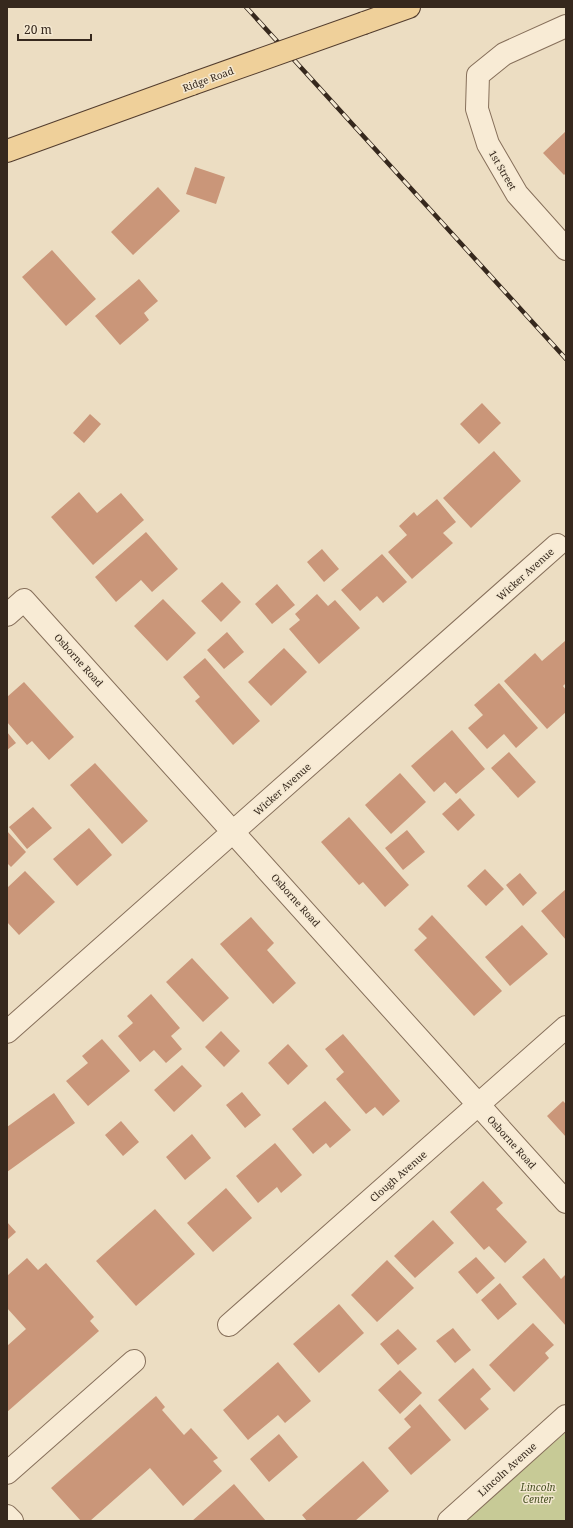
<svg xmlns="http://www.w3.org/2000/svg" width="573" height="1528" font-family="'Noto Serif',serif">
  <rect width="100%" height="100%" fill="#ecddc2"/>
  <path fill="#c7ca96" d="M 566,1432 L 566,1521 L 465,1521 Z"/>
  <path fill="#ca9679" d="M 566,131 L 566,173 L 564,175 L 543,153 Z
    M 195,167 L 225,177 L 216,204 L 186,194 Z
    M 158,187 L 180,211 L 133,255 L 111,232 Z
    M 52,250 L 96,299 L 66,326 L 22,277 Z
    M 139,279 L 158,301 L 144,313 L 149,320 L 120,345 L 95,316 Z
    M 482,403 L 501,423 L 479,444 L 460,424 Z
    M 90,414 L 101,424 L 84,443 L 73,433 Z
    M 494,451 L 521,481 L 471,528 L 443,498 Z
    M 79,492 L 97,513 L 121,493 L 144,520 L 93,565 L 51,517 Z
    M 437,499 L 456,522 L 443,533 L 453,543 L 412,579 L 388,552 L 407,535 L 399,526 L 414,512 L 417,516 Z
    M 146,532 L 178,569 L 152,592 L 141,580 L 116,602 L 95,577 Z
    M 322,549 L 339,569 L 324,582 L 307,562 Z
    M 382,554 L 407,582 L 383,603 L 377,596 L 360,611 L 341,590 Z
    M 222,582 L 241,602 L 221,622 L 201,601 Z
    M 277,584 L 295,605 L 272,624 L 255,604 Z
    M 317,594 L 328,606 L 335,600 L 360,628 L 319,664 L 289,629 L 300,620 L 295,614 Z
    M 163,599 L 196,633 L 167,661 L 134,626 Z
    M 227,632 L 244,652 L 224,669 L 207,650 Z
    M 565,641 L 566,683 L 563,686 L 566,690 L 566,712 L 547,729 L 504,681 L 535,653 L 542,661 Z
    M 284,648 L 307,672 L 271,706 L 248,682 Z
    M 205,658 L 260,721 L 233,745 L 195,701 L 200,697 L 183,677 Z
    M 24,682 L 74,737 L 49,760 L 32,741 L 27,745 L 7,722 L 7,697 Z
    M 499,683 L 538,728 L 516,748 L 504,734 L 487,749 L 468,728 L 483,715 L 474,705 Z
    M 452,730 L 485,769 L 456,794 L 445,782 L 434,792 L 411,766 Z
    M 7,732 L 16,743 L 7,750 Z
    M 509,752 L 536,782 L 518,798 L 491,768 Z
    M 95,763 L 148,821 L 122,844 L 70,785 Z
    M 400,773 L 426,802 L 391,834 L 365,805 Z
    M 460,798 L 475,815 L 458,831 L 442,814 Z
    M 33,807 L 52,828 L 27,849 L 9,827 Z
    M 349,817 L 409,885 L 385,907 L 363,882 L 359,885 L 321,842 Z
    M 89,828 L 112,855 L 77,886 L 53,859 Z
    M 407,830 L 425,852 L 403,870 L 385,848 Z
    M 7,831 L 26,852 L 11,867 L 7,863 Z
    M 485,869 L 504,889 L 486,906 L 467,886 Z
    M 25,871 L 55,902 L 19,935 L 7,922 L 7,888 Z
    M 520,873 L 537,893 L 523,906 L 506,885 Z
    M 566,889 L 566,940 L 541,911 Z
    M 432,915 L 502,991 L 474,1016 L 414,950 L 427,938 L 418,929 Z
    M 251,917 L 274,943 L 267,950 L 296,983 L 273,1004 L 220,944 Z
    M 522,925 L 548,954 L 510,986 L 485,957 Z
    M 192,958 L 229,998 L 203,1022 L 166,982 Z
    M 151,994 L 180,1028 L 171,1036 L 182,1049 L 166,1063 L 154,1050 L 140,1062 L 118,1036 L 133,1023 L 127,1016 Z
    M 221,1031 L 240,1051 L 224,1067 L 205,1047 Z
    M 343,1034 L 400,1101 L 383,1116 L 375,1107 L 366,1114 L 336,1079 L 344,1072 L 325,1049 Z
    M 102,1039 L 130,1071 L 88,1106 L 66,1081 L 88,1063 L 82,1056 Z
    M 288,1044 L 308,1066 L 288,1085 L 268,1063 Z
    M 182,1065 L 202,1086 L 174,1112 L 154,1090 Z
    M 242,1092 L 261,1115 L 245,1128 L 226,1105 Z
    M 54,1093 L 75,1123 L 7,1172 L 7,1127 Z
    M 325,1101 L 351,1130 L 330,1148 L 326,1143 L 313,1154 L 292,1129 Z
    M 563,1101 L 566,1104 L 566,1137 L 547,1116 Z
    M 121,1121 L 139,1142 L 123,1156 L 105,1135 Z
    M 192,1134 L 211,1158 L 185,1180 L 166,1157 Z
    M 275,1143 L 302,1175 L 281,1193 L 277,1187 L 258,1203 L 236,1176 Z
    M 483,1181 L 503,1203 L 496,1209 L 527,1242 L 505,1263 L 489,1246 L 484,1250 L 450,1212 Z
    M 226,1188 L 252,1218 L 213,1252 L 187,1223 Z
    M 155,1209 L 195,1254 L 136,1306 L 96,1261 Z
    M 433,1220 L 454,1243 L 415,1278 L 394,1256 Z
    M 7,1222 L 16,1232 L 7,1240 Z
    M 476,1257 L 495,1278 L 477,1294 L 458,1272 Z
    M 27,1258 L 38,1270 L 46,1263 L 94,1317 L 90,1321 L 99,1331 L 7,1412 L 7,1346 L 26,1329 L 7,1308 L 7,1276 Z
    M 544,1258 L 561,1279 L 566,1274 L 566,1326 L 522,1277 Z
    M 387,1260 L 414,1288 L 377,1322 L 351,1295 Z
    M 500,1283 L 517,1304 L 498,1320 L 481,1300 Z
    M 339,1304 L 364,1333 L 319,1373 L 293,1344 Z
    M 533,1323 L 554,1345 L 545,1353 L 549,1358 L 514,1392 L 489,1365 Z
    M 453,1328 L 471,1350 L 455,1363 L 436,1341 Z
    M 398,1329 L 417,1349 L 398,1365 L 380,1344 Z
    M 278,1362 L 311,1401 L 285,1423 L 278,1415 L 248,1440 L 223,1410 Z
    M 473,1368 L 491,1389 L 480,1399 L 489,1409 L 465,1430 L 438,1400 Z
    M 400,1370 L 422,1393 L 400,1414 L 378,1390 Z
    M 156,1396 L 165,1407 L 162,1410 L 184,1435 L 191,1428 L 218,1458 L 213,1461 L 222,1471 L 183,1506 L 150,1468 L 90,1521 L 81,1521 L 51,1488 Z
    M 420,1404 L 451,1440 L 411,1475 L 388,1448 L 411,1427 L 404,1419 Z
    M 279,1434 L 298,1457 L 269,1482 L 250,1459 Z
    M 363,1461 L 389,1491 L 355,1521 L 307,1521 L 302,1515 Z
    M 234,1484 L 266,1521 L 192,1521 Z"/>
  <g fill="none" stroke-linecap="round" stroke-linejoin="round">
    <g stroke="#866f5a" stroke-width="24">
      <path id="minor" d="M 566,26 L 504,54 L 478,75 L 477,109 L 488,144 L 517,194 L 566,249
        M 7,615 L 24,600 L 566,1202
        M 7,1032 L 557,545
        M 229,1325 L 566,1027
        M 7,1473 L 134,1361
        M 7,1516 L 12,1521
        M 449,1521 L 566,1416"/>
    </g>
    <g stroke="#533d2e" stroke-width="24">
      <path id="major" d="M 364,23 L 409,7
        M 7,151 L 192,84"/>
    </g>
    <use href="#minor" stroke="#f8ebd5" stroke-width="22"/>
    <use href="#major" stroke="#efd09a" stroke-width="22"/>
    <g stroke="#36281d" stroke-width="4.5">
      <path id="rail" d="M 246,7 L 566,359"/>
    </g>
    <use href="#rail" stroke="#f4e8d1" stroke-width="3" stroke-dasharray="9" stroke-linecap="butt"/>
    <g stroke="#533d2e" stroke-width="24" stroke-linecap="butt">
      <path id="major-bridge" d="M 192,84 L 364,23"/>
    </g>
    <use href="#major-bridge" stroke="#efd09a" stroke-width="22"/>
  </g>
  <g text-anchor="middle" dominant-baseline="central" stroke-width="3" stroke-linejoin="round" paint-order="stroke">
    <g font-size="10" fill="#36281d" stroke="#f4e8d1">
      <text transform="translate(208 79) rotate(-20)">Ridge Road</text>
      <text transform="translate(503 170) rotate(60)">1st Street</text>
      <text transform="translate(525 574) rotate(-42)">Wicker Avenue</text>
      <text transform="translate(79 660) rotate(48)">Osborne Road</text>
      <text transform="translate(282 789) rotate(-42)">Wicker Avenue</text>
      <text transform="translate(296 900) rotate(48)">Osborne Road</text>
      <text transform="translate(512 1142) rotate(48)">Osborne Road</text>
      <text transform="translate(398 1176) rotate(-41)">Clough Avenue</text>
      <text transform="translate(507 1469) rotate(-42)">Lincoln Avenue</text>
    </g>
    <g font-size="10" font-style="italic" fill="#495225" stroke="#f4e8d1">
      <text x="538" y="1487">Lincoln<tspan x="538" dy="12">Center</tspan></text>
    </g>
  </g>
  <rect width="573" height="1528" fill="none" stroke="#36281d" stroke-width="16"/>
  <path d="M18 34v6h73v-6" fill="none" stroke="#36281d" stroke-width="2"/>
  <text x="24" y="34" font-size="12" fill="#36281d" stroke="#f4e8d1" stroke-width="3" paint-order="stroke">20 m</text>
</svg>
